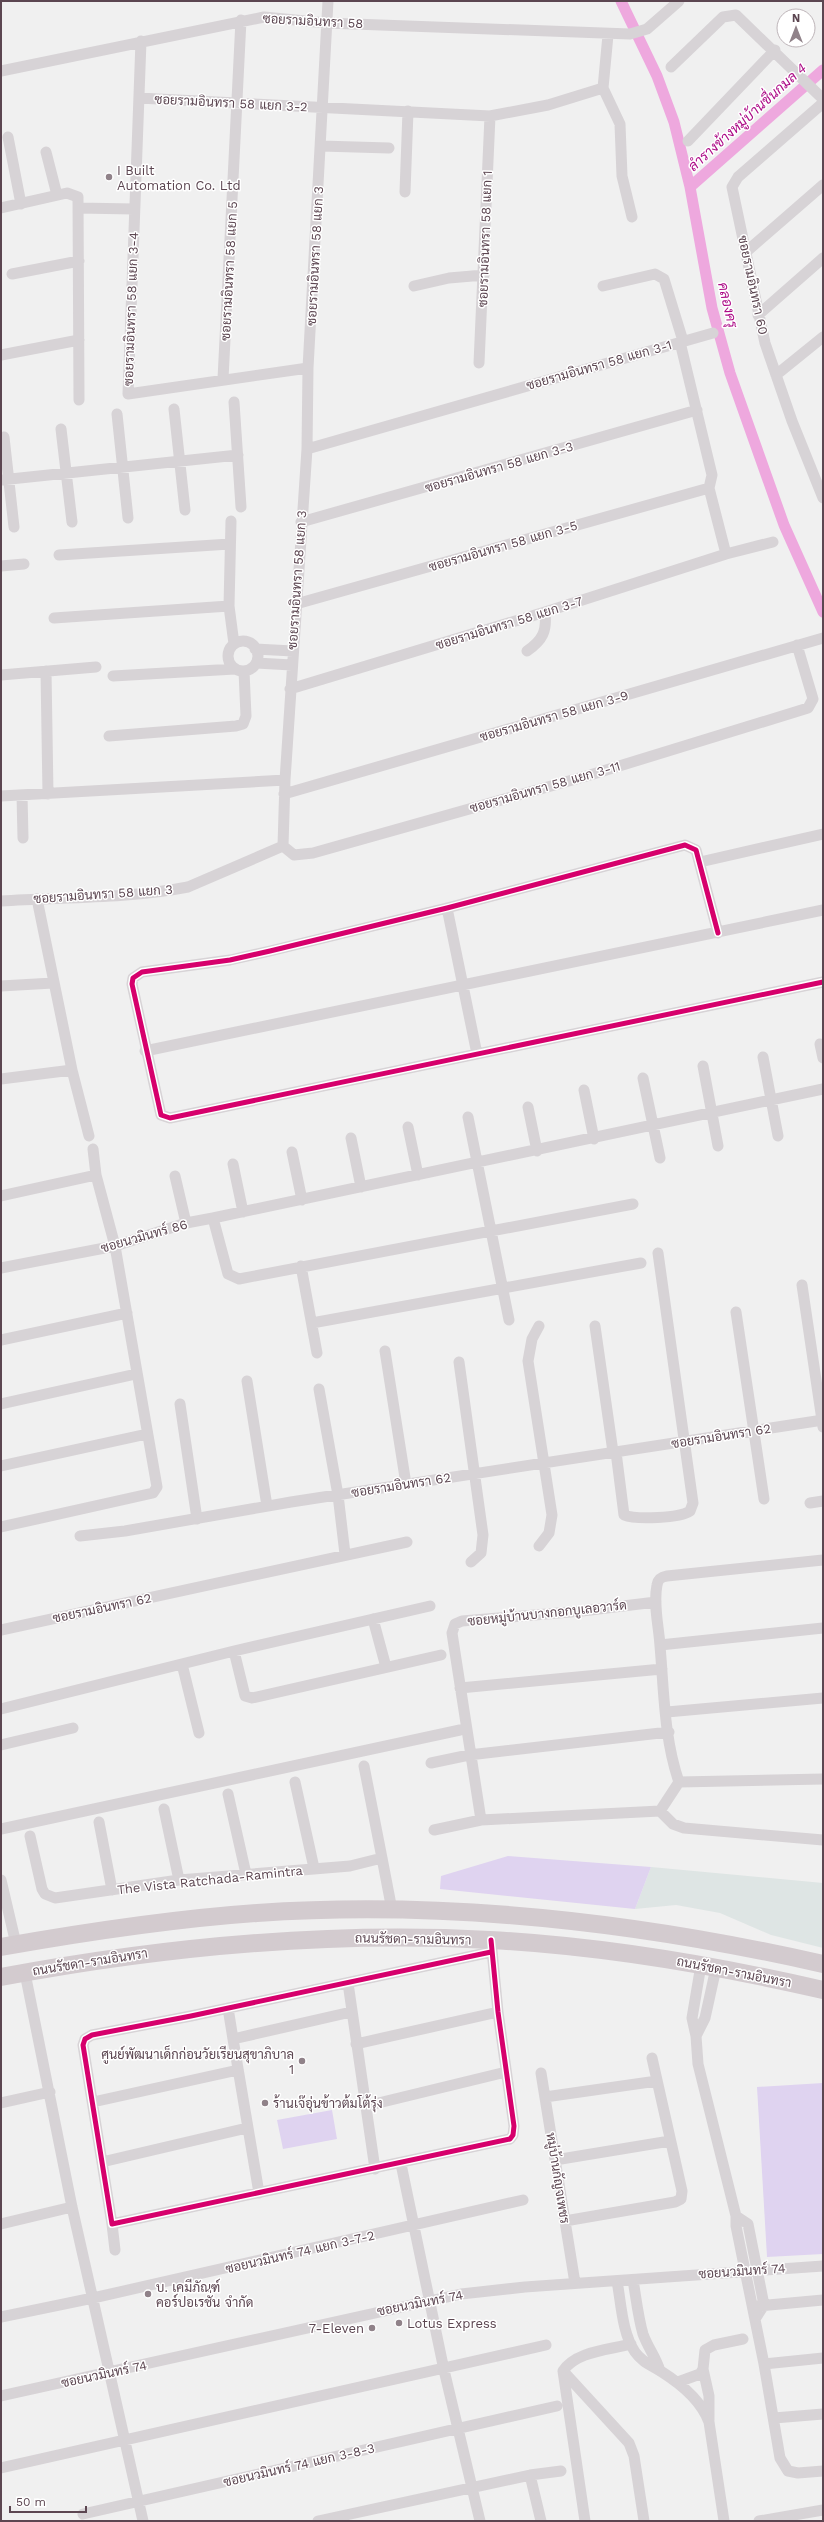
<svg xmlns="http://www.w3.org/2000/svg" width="824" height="2522" font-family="'Work Sans',Sarabun,sans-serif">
  <rect width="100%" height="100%" fill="#f0f0f0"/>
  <path fill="#dee5e4" d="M 651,1867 L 823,1883 L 823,1948 L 771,1935 L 720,1913 L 676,1905 L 635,1909 Z"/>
  <path fill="#dfd3f0" d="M 508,1856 L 651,1867 L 635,1909 L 440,1889 L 441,1876 Z
    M 823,2083 L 823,2254 L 767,2257 L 757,2087 Z
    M 332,2110 L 337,2139 L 283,2149 L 277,2120 Z"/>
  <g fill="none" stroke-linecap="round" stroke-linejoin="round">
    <path stroke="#eea8de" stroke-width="11" d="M 621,1 L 657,76 L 674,122 L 690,187 L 712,308 L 730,373 L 784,525 L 823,612
      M 690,187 L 823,70"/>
    <path stroke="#d7d3d6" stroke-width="11" d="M 608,35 L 603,88 L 620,124 L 622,176 L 632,217
      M 141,41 L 128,394 L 308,368
      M 671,67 L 723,17 L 736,15 L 823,99
      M 1,71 L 264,17 L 326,23 L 630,34 L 647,29 L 679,1
      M 139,98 L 490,116 L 548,105 L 603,88
      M 823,103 L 738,177 L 732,187 L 765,343 L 792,421 L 823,498
      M 8,137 L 21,204
      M 688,141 L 775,50
      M 321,146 L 389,148
      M 46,152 L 57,195
      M 405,192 L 408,111
      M 1,208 L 67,193 L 78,197 L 79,400
      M 78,208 L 134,209
      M 747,251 L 823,185
      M 12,274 L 79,261
      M 414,286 L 449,278 L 484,275
      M 603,286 L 655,274 L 664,279 L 683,341
      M 758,315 L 823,258
      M 680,342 L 712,475 L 709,488 L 726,554
      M 1,355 L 79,340
      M 479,363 L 490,116
      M 776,375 L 823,337
      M 223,379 L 241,20
      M 234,402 L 241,507
      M 174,409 L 185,510
      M 117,414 L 128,518
      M 61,429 L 72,522
      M 4,437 L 14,527
      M 307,449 L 713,333
      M 1,480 L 238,455
      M 231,521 L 229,606 L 234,644
      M 301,522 L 697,410
      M 59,555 L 230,544
      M 1,566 L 24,564
      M 296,604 L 709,488
      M 54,618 L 229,606
      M228 656a15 15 0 1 1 30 0a15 15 0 1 1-30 0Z
      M 255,649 L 293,651
      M 527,651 C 543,640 547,631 545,612
      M 256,663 L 292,665
      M 46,671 L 48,794
      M 1,675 L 96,667
      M 113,676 L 235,669
      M 290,689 L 545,612 L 726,554 L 773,542
      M 109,736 L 236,726 L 243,724 L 246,716 L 244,671
      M 284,794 L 823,638
      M 22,795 L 23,838
      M 1,796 L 285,780
      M 283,846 L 285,780 L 307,449 L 308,368 L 328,1
      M 283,846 L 294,855 L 313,853 L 590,775 L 808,708 L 813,699 L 797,645
      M 700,862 L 823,834
      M 37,899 L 72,1070 L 89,1136
      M 1,901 C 63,897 126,899 188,887 L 283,846
      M 447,908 L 477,1054
      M 718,933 L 696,850 L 685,845 L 447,908 L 270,951 L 230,960 L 142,972 L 133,978 L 132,984 L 161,1115 L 170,1118 L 823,982
      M 1,986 L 53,983
      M 820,1044 L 823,1058
      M 145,1051 L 823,910
      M 763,1057 L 778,1136
      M 703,1066 L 718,1146
      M 643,1078 L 660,1158
      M 1,1079 L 72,1070
      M 584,1090 L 594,1139
      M 528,1107 L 537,1151
      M 468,1117 L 509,1320
      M 408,1127 L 418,1175
      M 351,1138 L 361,1187
      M 292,1152 L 302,1200
      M 233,1164 L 243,1212
      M 175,1176 L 186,1223
      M 1,1196 L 96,1175
      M 213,1218 L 823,1089
      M 301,1266 L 317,1353
      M 1,1268 L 115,1246 L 186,1223 L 213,1218 L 228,1274 L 239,1279 L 633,1204
      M 802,1285 L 823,1427
      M 736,1312 L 764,1499
      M 312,1323 L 641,1263
      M 595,1326 L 613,1452
      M 1,1340 L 127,1313
      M 385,1351 L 406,1484
      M 459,1362 L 483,1535 L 481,1553 L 471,1562
      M 247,1381 L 267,1506
      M 319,1389 L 338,1495 L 345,1554
      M 1,1404 L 136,1374
      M 180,1404 L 197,1519
      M 616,1452 L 624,1515 C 636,1520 680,1518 690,1511 L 693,1503 L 658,1253
      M 1,1466 L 147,1434
      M 810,1503 L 823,1501
      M 1,1527 L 153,1493 L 157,1487 L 115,1246 L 96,1175 L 93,1149
      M 80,1536 L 125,1531 L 291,1502 L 823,1420
      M 539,1546 L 549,1533 L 552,1515 L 528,1361 L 532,1339 L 539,1326
      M 373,1619 L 386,1667
      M 1,1630 L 407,1542
      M 660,1645 L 823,1628
      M 234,1651 L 245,1696 L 252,1698 L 441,1655
      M 182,1664 L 199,1733
      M 460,1688 L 662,1669
      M 1,1709 L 234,1651 L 430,1606
      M 667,1712 L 823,1698
      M 1,1745 L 73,1728
      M 431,1763 L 469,1755 L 669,1732
      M 364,1766 L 382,1858
      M 295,1782 L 314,1868
      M 679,1782 L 823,1779
      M 228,1794 L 246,1874
      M 164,1809 L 179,1880
      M 660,1811 L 673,1824 L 684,1828 L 823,1840
      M 481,1820 L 452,1633 L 455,1624 L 462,1621 L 582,1611 L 656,1602
      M 99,1822 L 112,1890
      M 1,1829 L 460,1730
      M 434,1830 L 481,1820 L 660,1811 L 679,1782 C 664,1739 664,1691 660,1646 C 659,1627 653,1605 657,1585 C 658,1579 661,1577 667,1576 L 823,1560
      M 30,1836 L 42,1889 L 45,1894 L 55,1898 L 179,1880 L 350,1866 L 382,1858 L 392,1910
      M 1,1880 L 16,1944
      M 491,1952 L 191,2016 L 92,2035 L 85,2039 L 83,2045 L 112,2224 L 510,2139 L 513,2135 L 514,2126 L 498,2012 L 491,1940
      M 701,1965 L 692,2018 L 696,2036 L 698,2064 L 736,2216 L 736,2226 L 764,2364 L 780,2458 L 788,2471 L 798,2473 L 823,2471
      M 25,1973 L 72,2207 L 143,2521
      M 348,1983 L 375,2169
      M 228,2008 L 233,2039
      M 696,2036 L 705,2018 L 716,1968
      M 356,2044 L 498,2012
      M 541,2073 L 575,2283
      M 545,2097 L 657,2081
      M 93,2102 L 238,2070
      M 1,2103 L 50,2092
      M 366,2106 L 506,2072
      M 555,2160 L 670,2141
      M 102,2162 L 247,2128
      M 401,2164 L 444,2370 L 480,2521
      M 259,2193 L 233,2039 L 351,2012
      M 736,2216 L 748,2224 L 764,2305 L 755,2319
      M 565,2221 L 675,2202 L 681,2199 L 682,2191 L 652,2058
      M 1,2224 L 72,2207
      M 112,2224 L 115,2250
      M 633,2280 C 636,2297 638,2317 643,2334 C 648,2348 656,2357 660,2371
      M 617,2281 C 621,2302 622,2333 635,2352 C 642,2362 651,2365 662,2372 C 681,2384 701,2400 709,2422 L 724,2521
      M 758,2306 L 823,2300
      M 1,2317 L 93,2298 L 523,2200
      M 764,2364 L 823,2358
      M 703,2369 L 709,2396 L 709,2420
      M 563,2371 L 629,2443 L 634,2456 L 644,2521
      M 678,2382 L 700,2374 L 703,2369 L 705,2350 L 714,2345 L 743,2339
      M 1,2396 L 461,2294 L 525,2287 L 823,2266
      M 774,2418 L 823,2414
      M 1,2468 L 546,2345
      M 530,2475 L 541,2521
      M 83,2514 L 557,2406
      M 318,2521 L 530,2475 L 561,2471
      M 585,2521 L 563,2371 C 576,2351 609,2350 631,2344
      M 759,2521 L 823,2510"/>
    <path stroke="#d3cbcf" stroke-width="18" d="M 1,1947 C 86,1932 171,1919 257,1913 C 447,1900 638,1922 823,1964
      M 1,1977 C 162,1947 326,1931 490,1940 C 602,1946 714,1965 823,1990"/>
    <g stroke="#fff" stroke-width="8">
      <path id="cycleway" d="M 718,933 L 696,850 L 685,845 L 447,908 L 270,951 L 230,960 L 142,972 L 133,978 L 132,984 L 161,1115 L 170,1118 L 823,982
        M 491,1952 L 191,2016 L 92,2035 L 85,2039 L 83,2045 L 112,2224 L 510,2139 L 513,2135 L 514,2126 L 498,2012 L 491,1940"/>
    </g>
    <use href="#cycleway" stroke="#d6006c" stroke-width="5"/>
  </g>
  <g fill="#908289" stroke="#fff" stroke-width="1.5">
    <circle cx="109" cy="177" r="4"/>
    <circle cx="302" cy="2061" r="4"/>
    <circle cx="265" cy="2103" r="4"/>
    <circle cx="148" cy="2294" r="4"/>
    <circle cx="399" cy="2323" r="4"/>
    <circle cx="372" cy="2328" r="4"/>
  </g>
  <g text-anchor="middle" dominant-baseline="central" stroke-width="3" stroke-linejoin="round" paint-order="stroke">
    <g font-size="13" fill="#5c4651" stroke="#fff">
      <text transform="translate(313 21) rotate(3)">ซอยรามอินทรา 58</text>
      <text transform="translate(231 103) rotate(3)">ซอยรามอินทรา 58 แยก 3-2</text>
      <text transform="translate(485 239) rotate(-88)">ซอยรามอินทรา 58 แยก 1</text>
      <text transform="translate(315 256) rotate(-87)">ซอยรามอินทรา 58 แยก 3</text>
      <text transform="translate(229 271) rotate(-87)">ซอยรามอินทรา 58 แยก 5</text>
      <text transform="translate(753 285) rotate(78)">ซอยรามอินทรา 60</text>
      <text transform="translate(131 309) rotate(-88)">ซอยรามอินทรา 58 แยก 3-4</text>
      <text transform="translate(599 365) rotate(-16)">ซอยรามอินทรา 58 แยก 3-1</text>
      <text transform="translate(499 467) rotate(-16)">ซอยรามอินทรา 58 แยก 3-3</text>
      <text transform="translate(503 546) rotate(-16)">ซอยรามอินทรา 58 แยก 3-5</text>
      <text transform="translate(297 580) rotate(-86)">ซอยรามอินทรา 58 แยก 3</text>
      <text transform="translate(509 623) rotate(-17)">ซอยรามอินทรา 58 แยก 3-7</text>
      <text transform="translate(554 716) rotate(-16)">ซอยรามอินทรา 58 แยก 3-9</text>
      <text transform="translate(545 787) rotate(-16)">ซอยรามอินทรา 58 แยก 3-11</text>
      <text transform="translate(103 894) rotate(-4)">ซอยรามอินทรา 58 แยก 3</text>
      <text transform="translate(144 1236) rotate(-16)">ซอยนวมินทร์ 86</text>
      <text transform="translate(721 1436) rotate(-9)">ซอยรามอินทรา 62</text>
      <text transform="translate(401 1485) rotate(-9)">ซอยรามอินทรา 62</text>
      <text transform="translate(102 1608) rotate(-12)">ซอยรามอินทรา 62</text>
      <text transform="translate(547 1613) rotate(-6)">ซอยหมู่บ้านบางกอกบูเลอวาร์ด</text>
      <text transform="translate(210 1880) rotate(-6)">The Vista Ratchada-Ramintra</text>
      <text transform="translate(413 1939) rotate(1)">ถนนรัชดา-รามอินทรา</text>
      <text transform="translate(90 1962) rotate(-9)">ถนนรัชดา-รามอินทรา</text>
      <text transform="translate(734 1972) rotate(11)">ถนนรัชดา-รามอินทรา</text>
      <text transform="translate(558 2178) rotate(81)">หมู่บ้านกัญจเพชร</text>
      <text transform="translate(300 2252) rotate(-13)">ซอยนวมินทร์ 74 แยก 3-7-2</text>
      <text transform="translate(742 2271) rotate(-4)">ซอยนวมินทร์ 74</text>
      <text transform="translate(420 2303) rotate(-11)">ซอยนวมินทร์ 74</text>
      <text transform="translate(104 2374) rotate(-12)">ซอยนวมินทร์ 74</text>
      <text transform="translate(299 2465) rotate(-13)">ซอยนวมินทร์ 74 แยก 3-8-3</text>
    </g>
    <g font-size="13" fill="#5c4651" stroke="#fff" text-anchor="start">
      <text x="117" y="170">I Built<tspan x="117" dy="15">Automation Co. Ltd</tspan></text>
      <text x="294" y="2054" text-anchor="end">ศูนย์พัฒนาเด็กก่อนวัยเรียนสุขาภิบาล<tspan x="294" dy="15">1</tspan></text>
      <text x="273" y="2103">ร้านเจ๊อุ่นข้าวต้มโต้รุ่ง</text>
      <text x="156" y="2287">บ. เคมีภัณฑ์<tspan x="156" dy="15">คอร์ปอเรชั่น จำกัด</tspan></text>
      <text x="407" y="2323">Lotus Express</text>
      <text x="364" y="2328" text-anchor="end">7-Eleven</text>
    </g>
    <g font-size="14" font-style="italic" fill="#ac0a86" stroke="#fff">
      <text transform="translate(747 117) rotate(-42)">ลำรางข้างหมู่บ้านชื่นกมล 4</text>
      <text transform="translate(728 305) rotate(77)">คลองครุ</text>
    </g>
  </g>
  <rect width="824" height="2522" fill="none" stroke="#5c4651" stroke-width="4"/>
  <g transform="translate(796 28)"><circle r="19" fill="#ffffff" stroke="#beb5b9"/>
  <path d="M0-3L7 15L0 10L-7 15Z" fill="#908289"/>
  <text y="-6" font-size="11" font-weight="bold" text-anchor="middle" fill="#5c4651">N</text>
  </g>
  <path d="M10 2506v6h76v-6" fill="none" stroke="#5c4651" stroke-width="2"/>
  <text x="16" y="2506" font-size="12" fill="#5c4651" stroke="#ffffff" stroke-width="3" paint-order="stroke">50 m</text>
</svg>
